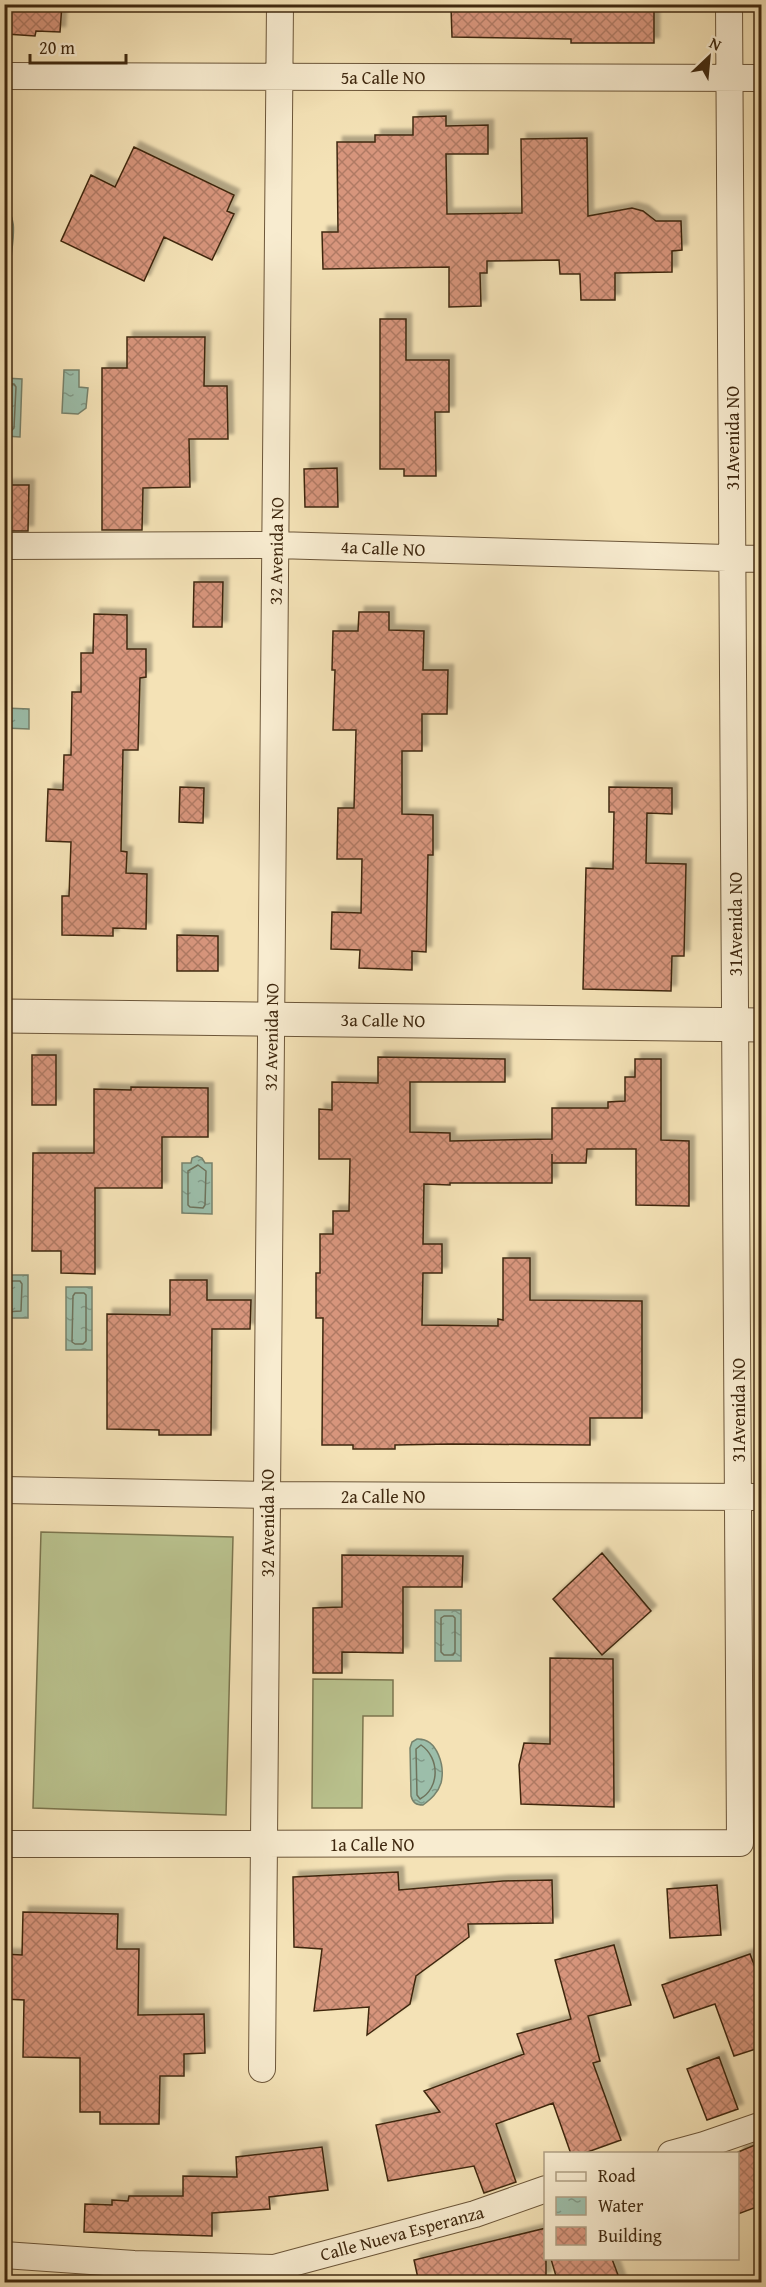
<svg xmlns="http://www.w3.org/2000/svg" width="766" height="2287" font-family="'Gentium Book Plus',serif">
  <defs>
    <pattern id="water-ripples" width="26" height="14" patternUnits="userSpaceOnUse" patternTransform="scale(1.5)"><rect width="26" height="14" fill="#9cbeaa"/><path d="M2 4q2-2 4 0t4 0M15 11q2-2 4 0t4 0" fill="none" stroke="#819a89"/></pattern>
    <pattern id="building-cross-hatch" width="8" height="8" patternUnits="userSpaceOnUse" patternTransform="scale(1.5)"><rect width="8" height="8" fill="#d7957c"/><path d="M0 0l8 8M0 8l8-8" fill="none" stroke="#b07a64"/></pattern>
    <filter id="shadow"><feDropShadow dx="5.5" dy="-5.5" stdDeviation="1.5" flood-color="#0004"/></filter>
  </defs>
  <rect width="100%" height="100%" fill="#f4e2b6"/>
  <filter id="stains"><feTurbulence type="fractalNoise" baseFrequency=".00333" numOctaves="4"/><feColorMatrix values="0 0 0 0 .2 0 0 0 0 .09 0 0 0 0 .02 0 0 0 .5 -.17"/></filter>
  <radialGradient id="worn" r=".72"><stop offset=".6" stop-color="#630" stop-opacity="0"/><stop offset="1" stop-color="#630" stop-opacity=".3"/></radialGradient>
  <path fill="#bac38f" stroke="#7c764f" stroke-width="1.5" d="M 41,1532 L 233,1537 L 226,1815 L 33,1808 Z
    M 313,1679 L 393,1680 L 393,1716 L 363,1716 L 362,1808 L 312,1808 Z"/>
  <path fill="url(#water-ripples)" stroke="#77826c" stroke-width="1.5" d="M 4,206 C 19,217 12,242 11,259 L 5,258 Z
    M 64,370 L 79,370 L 79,387 L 88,388 L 86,408 L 78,414 L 62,413 Z
    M 5,378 L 22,379 L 20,437 L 5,436 Z
    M 5,708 L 29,709 L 29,729 L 5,728 Z
    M 197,1156 L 202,1158 L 205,1163 L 212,1163 L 212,1214 L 182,1213 L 182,1163 L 191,1163 L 192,1158 Z
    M 5,1275 L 28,1275 L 28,1318 L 5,1318 Z
    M 66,1287 L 92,1287 L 92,1350 L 66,1350 Z
    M 435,1610 L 461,1610 L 461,1661 L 435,1661 Z
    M 417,1739 C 438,1738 445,1767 441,1783 C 438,1793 431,1799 423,1805 C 416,1805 413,1803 411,1796 L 410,1748 L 412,1742 Z"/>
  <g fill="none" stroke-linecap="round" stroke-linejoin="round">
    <path stroke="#6e735c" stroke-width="1.5" d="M 4,384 L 14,384 L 16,387 L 14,428 L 12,430 L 4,431
      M 198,1165 L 206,1171 L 205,1205 L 203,1208 L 190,1207 L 188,1205 L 188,1171 Z
      M 4,1281 L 20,1281 L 22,1284 L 21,1311 L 4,1312
      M 75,1293 L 84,1293 L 86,1295 L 86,1341 L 83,1344 L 75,1344 L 72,1342 L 73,1296 Z
      M 444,1616 L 453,1616 L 455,1618 L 455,1652 L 453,1655 L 444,1655 L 441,1652 L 441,1618 Z
      M 421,1745 C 440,1758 440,1788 420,1799 L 417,1795 L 416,1749 Z"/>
  </g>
  <path fill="url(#building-cross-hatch)" stroke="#3f280f" stroke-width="1.5" filter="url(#shadow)" d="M 8,4 L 62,4 L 60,32 L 36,31 L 35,36 L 6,34 Z
    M 559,4 L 634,4 L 634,7 L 654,7 L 654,43 L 571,43 L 571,39 L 452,37 L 451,7 L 559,8 Z
    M 446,116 L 446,126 L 488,125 L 488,154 L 446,154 L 447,214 L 522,213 L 521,139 L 587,138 L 588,216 L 632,208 L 643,211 L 656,221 L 681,221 L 682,250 L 672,251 L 672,272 L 615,273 L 615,300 L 581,300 L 580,274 L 560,274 L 559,260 L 487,261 L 487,273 L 480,273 L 481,306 L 449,307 L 449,267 L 323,269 L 322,232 L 338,232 L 337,142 L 375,142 L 375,135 L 413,135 L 413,117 Z
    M 134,147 L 234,195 L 227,211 L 234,214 L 212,260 L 164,237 L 144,281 L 61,241 L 91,175 L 115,187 Z
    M 380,319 L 406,319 L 406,360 L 449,360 L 449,412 L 435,412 L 436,476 L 404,476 L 404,469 L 380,469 Z
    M 127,337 L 205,337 L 204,386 L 227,386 L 228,439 L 189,439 L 190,487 L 143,488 L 142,530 L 102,530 L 102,368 L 127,368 Z
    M 337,468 L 338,507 L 305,507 L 304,469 Z
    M 4,485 L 29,485 L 28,531 L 4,531 Z
    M 194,582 L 223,582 L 222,627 L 193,627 Z
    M 359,612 L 389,612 L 389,630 L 424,631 L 423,670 L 448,670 L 447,714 L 422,714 L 422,751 L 402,751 L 402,814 L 433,815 L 433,855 L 428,855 L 426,952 L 412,951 L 412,970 L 359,968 L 360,950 L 331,949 L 332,912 L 361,913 L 362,859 L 337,859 L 338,808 L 354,808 L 356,730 L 333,730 L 335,670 L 332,670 L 333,631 L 358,631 Z
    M 94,614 L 127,615 L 127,649 L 146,649 L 146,677 L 140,678 L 138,750 L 123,750 L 121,851 L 127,852 L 126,873 L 147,874 L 146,929 L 113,928 L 113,936 L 62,935 L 62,896 L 69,896 L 71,842 L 46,841 L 48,789 L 63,790 L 64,755 L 71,755 L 72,692 L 81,692 L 81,653 L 93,653 Z
    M 180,787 L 204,788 L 203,823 L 179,822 Z
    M 609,787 L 672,788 L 672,814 L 647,813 L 646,863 L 686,864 L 684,956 L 672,956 L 671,991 L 583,989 L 586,868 L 613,869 L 614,812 L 609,812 Z
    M 177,935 L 218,936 L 218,971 L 177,971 Z
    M 32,1055 L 56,1055 L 56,1105 L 32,1105 Z
    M 378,1057 L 505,1059 L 505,1082 L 410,1082 L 410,1132 L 450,1133 L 450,1141 L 552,1139 L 552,1108 L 608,1108 L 608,1102 L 625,1101 L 625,1077 L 635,1077 L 635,1059 L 661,1059 L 661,1140 L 689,1141 L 689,1206 L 636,1205 L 636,1149 L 587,1149 L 586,1163 L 552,1163 L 552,1154 L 552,1183 L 450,1183 L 450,1185 L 424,1184 L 423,1244 L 442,1244 L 442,1273 L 423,1273 L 422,1325 L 498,1326 L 498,1319 L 503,1320 L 503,1258 L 530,1258 L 530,1300 L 642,1301 L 642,1418 L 590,1418 L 590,1445 L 451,1444 L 395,1445 L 395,1449 L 353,1449 L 353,1445 L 322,1445 L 323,1318 L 316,1318 L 316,1273 L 320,1273 L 320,1234 L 333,1234 L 333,1211 L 349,1211 L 350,1159 L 319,1159 L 319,1109 L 332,1110 L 332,1082 L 378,1083 Z
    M 131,1087 L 208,1088 L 208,1137 L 162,1137 L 162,1188 L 95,1188 L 95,1274 L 61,1273 L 61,1251 L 32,1251 L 33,1153 L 94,1153 L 94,1089 L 131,1090 Z
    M 170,1280 L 207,1280 L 207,1300 L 251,1300 L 250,1329 L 212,1329 L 211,1435 L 159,1435 L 159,1430 L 107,1429 L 107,1314 L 170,1315 Z
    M 602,1553 L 651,1611 L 602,1655 L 553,1599 Z
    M 342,1555 L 463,1556 L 462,1587 L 403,1587 L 403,1653 L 342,1652 L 342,1673 L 313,1673 L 313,1608 L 342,1607 Z
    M 550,1658 L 613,1659 L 614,1807 L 521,1804 L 519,1765 L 524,1743 L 550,1744 Z
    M 398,1872 L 399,1890 L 503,1881 L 552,1880 L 553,1923 L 468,1924 L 469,1937 L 416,1976 L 410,2004 L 367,2035 L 369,2007 L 314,2011 L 322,1949 L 294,1947 L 293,1877 Z
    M 717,1885 L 721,1935 L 670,1938 L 667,1889 Z
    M 23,1912 L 118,1914 L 117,1949 L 139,1949 L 138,2015 L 204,2014 L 205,2053 L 184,2054 L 184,2076 L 160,2076 L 159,2124 L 100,2124 L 100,2112 L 80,2112 L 80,2058 L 23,2057 L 24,2000 L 4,1999 L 4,1954 L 22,1955 Z
    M 614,1945 L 631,2005 L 588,2016 L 600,2061 L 593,2063 L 621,2140 L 582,2154 L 571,2154 L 553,2103 L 496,2124 L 516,2182 L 484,2193 L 474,2166 L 388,2181 L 376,2125 L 440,2112 L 424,2091 L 524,2054 L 517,2034 L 571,2019 L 555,1960 Z
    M 750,1954 L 755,1967 L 762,1965 L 762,2047 L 734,2056 L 715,2004 L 674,2018 L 662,1985 Z
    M 719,2057 L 738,2109 L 707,2120 L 687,2069 Z
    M 762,2142 L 762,2205 L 738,2214 L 738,2152 Z
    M 322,2147 L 328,2190 L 269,2197 L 270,2209 L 212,2213 L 212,2236 L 84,2232 L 85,2204 L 112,2205 L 112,2200 L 128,2201 L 129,2196 L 183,2196 L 183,2176 L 237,2177 L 236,2157 Z
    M 546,2228 L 546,2277 L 525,2283 L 419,2283 L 414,2260 Z
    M 551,2259 L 612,2259 L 621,2283 L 558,2283 Z"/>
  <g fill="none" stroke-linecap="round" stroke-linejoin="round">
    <g stroke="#6c5639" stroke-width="28">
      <path id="minor" d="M 4,76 L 762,78
        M 4,546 L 276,545 L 762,559
        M 4,1490 L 267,1495 L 762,1497
        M 4,1844 L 740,1843 L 729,4
        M 262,2069 L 280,4
        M 671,2154 L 704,2145 L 762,2125
        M 4,2255 L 134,2264 L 274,2268 L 475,2214 L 546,2189"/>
    </g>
    <g stroke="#6c5639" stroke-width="35">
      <path id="tertiary" d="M 4,1016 L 762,1025"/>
    </g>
    <use href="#minor" stroke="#f8ecd0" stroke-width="26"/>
    <use href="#tertiary" stroke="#f8ecd0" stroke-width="33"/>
  </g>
  <g text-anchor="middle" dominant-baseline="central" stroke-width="6" stroke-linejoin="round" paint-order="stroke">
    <g font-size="18" fill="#3f280f" stroke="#f8ecd0">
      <text x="383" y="77">5a Calle NO</text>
      <text transform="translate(732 438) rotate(-90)">31Avenida NO</text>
      <text transform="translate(383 548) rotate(2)">4a Calle NO</text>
      <text transform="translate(276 551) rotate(-89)">32 Avenida NO</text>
      <text transform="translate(735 924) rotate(-90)">31Avenida NO</text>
      <text transform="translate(383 1020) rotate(1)">3a Calle NO</text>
      <text transform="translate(271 1037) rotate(-89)">32 Avenida NO</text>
      <text transform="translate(738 1410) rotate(-90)">31Avenida NO</text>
      <text x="383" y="1496">2a Calle NO</text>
      <text transform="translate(267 1523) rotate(-90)">32 Avenida NO</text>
      <text x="372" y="1844">1a Calle NO</text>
      <text transform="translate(402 2233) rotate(-15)">Calle Nueva Esperanza</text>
    </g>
  </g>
  <rect width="766" height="2287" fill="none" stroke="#f4e2b6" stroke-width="24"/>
  <rect x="6" y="6" width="754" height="2275" fill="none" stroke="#3f280f" stroke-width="3"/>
  <rect x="12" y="12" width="742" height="2263" fill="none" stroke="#3f280f" stroke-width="1.5"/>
  <rect x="544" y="2152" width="195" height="108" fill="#f8ecd0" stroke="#ae9e83" stroke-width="1.5"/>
  <rect x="556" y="2172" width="30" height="9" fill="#f8ecd0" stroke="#ae9e83" stroke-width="1.5"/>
  <text x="598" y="2182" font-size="18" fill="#3f280f">Road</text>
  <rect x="556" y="2197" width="30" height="18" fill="url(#water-ripples)" stroke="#ae9e83" stroke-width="1.5"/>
  <text x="598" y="2212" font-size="18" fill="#3f280f">Water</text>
  <rect x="556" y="2227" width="30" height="18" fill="url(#building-cross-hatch)" stroke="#ae9e83" stroke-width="1.5"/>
  <text x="598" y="2242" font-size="18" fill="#3f280f">Building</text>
  <g transform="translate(709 57) rotate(26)" stroke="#f8ecd0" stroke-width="4.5" paint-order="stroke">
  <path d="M0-4.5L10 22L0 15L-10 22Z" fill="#3f280f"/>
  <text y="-9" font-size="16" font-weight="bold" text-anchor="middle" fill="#3f280f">N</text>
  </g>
  <path d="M30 54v9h96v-9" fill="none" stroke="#3f280f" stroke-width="3"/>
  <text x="39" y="54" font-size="18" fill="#3f280f" stroke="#f8ecd0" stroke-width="4.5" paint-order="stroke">20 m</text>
  <rect width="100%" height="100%" filter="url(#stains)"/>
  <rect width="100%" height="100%" fill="url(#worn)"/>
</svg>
